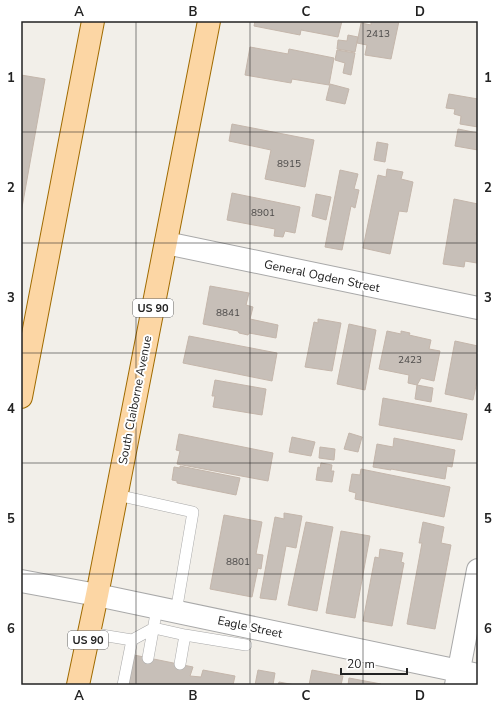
<svg xmlns="http://www.w3.org/2000/svg" width="499" height="706" font-family="'Nunito Sans',sans-serif">
  <rect width="100%" height="100%" fill="#f2efe9"/>
  <path fill="#c7bfb8" stroke="#c4b6ab" d="M 255,21 L 342,21 L 338,37 L 301,30 L 300,35 L 254,26 Z
    M 371,21 L 399,21 L 391,59 L 365,55 L 367,45 L 357,43 L 361,23 L 371,25 Z
    M 348,35 L 358,37 L 355,52 L 337,49 L 338,40 L 347,41 Z
    M 250,47 L 288,54 L 289,49 L 334,58 L 329,85 L 292,79 L 291,83 L 245,75 Z
    M 337,50 L 355,53 L 351,75 L 343,73 L 345,63 L 335,60 Z
    M 21,75 L 45,79 L 21,213 Z
    M 330,84 L 349,89 L 345,104 L 326,100 Z
    M 449,94 L 478,99 L 478,127 L 460,124 L 461,116 L 454,114 L 455,109 L 446,108 Z
    M 232,124 L 314,140 L 305,187 L 265,179 L 271,150 L 229,141 Z
    M 458,129 L 478,133 L 478,150 L 455,146 Z
    M 377,142 L 388,144 L 385,162 L 374,160 Z
    M 387,169 L 403,172 L 401,179 L 413,182 L 407,212 L 399,211 L 390,254 L 363,248 L 378,175 L 386,177 Z
    M 340,170 L 358,174 L 354,189 L 359,190 L 355,208 L 351,206 L 342,250 L 325,247 Z
    M 232,193 L 300,207 L 295,233 L 285,231 L 283,237 L 274,236 L 275,229 L 227,220 Z
    M 316,194 L 331,197 L 326,220 L 312,216 Z
    M 454,199 L 478,204 L 478,227 L 476,235 L 478,235 L 477,263 L 465,261 L 464,267 L 443,264 Z
    M 210,286 L 249,293 L 246,305 L 253,307 L 250,319 L 278,325 L 276,338 L 249,333 L 248,335 L 239,333 L 238,331 L 203,324 Z
    M 318,319 L 341,323 L 332,371 L 305,367 L 314,322 L 318,323 Z
    M 349,324 L 376,330 L 365,390 L 337,384 Z
    M 387,331 L 401,334 L 401,331 L 410,333 L 409,335 L 431,340 L 429,349 L 440,351 L 434,381 L 421,378 L 417,385 L 408,383 L 409,375 L 379,369 Z
    M 189,336 L 277,353 L 272,381 L 183,363 Z
    M 455,341 L 478,346 L 478,376 L 473,400 L 445,394 Z
    M 215,380 L 266,389 L 262,415 L 213,407 L 215,396 L 212,396 Z
    M 417,385 L 433,388 L 431,402 L 415,399 Z
    M 383,398 L 467,414 L 462,440 L 379,425 Z
    M 349,433 L 362,437 L 358,452 L 344,449 Z
    M 179,434 L 273,453 L 268,481 L 177,464 L 180,451 L 176,450 Z
    M 292,437 L 315,442 L 311,456 L 289,452 Z
    M 394,438 L 455,450 L 452,467 L 447,466 L 445,479 L 391,469 L 391,470 L 373,467 L 377,444 L 393,447 Z
    M 320,447 L 335,449 L 334,460 L 319,458 Z
    M 321,463 L 332,465 L 331,471 L 334,471 L 332,482 L 316,480 L 318,467 L 320,468 Z
    M 180,466 L 240,478 L 236,495 L 177,483 L 177,481 L 172,480 L 174,467 L 180,468 Z
    M 361,469 L 450,487 L 444,517 L 355,499 L 356,493 L 349,491 L 352,474 L 360,475 Z
    M 284,513 L 302,516 L 296,548 L 286,546 L 276,600 L 260,598 L 275,517 L 284,519 Z
    M 224,515 L 262,522 L 256,554 L 263,555 L 261,569 L 258,568 L 252,597 L 210,589 Z
    M 306,522 L 333,527 L 317,611 L 288,605 Z
    M 423,522 L 444,527 L 441,543 L 451,545 L 435,629 L 407,624 L 422,543 L 419,543 Z
    M 341,531 L 370,536 L 355,618 L 326,613 Z
    M 380,549 L 403,553 L 401,562 L 404,563 L 392,626 L 363,621 L 375,557 L 379,558 Z
    M 134,655 L 193,667 L 190,676 L 201,677 L 203,670 L 235,676 L 233,685 L 128,685 Z
    M 258,670 L 275,673 L 273,685 L 255,685 Z
    M 312,670 L 343,676 L 341,685 L 309,685 Z
    M 349,678 L 381,684 L 381,685 L 348,685 Z
    M 279,682 L 295,685 L 278,685 Z"/>
  <g fill="none" stroke-linecap="round" stroke-linejoin="round">
    <g stroke="#a9a9a9" stroke-width="12">
      <path id="service" d="M 117,495 L 193,512 L 176,612
        M 89,633 L 132,640
        M 148,658 L 157,608
        M 180,664 L 185,635 L 246,645
        M 123,685 L 132,640 L 154,628 L 185,635"/>
    </g>
    <g stroke="#a9a9a9" stroke-width="24">
      <path id="minor" d="M 166,243 L 478,308
        M 21,581 L 97,595 L 478,675
        M 456,685 L 478,570"/>
    </g>
    <g stroke="#a06b00" stroke-width="24">
      <path id="primary" d="M 21,397 L 93,21
        M 78,685 L 97,595 L 209,21"/>
    </g>
    <use href="#service" stroke="#fff" stroke-width="11"/>
    <use href="#minor" stroke="#fff" stroke-width="22"/>
    <use href="#primary" stroke="#fcd6a4" stroke-width="22"/>
  </g>
  <path fill="none" stroke="#222" stroke-width="1" stroke-opacity="0.55" d="M 136,21 L 136,685M 250,21 L 250,685M 363,21 L 363,685M 21,132 L 478,132M 21,243 L 478,243M 21,353 L 478,353M 21,463 L 478,463M 21,574 L 478,574"/>
  <g text-anchor="middle" dominant-baseline="central" stroke-width="4" stroke-linejoin="round" paint-order="stroke">
    <g font-size="10" fill="#4b4948">
      <text x="378" y="34">2413</text>
      <text x="289" y="164">8915</text>
      <text x="263" y="213">8901</text>
      <text x="228" y="313">8841</text>
      <text x="410" y="360">2423</text>
      <text x="238" y="562">8801</text>
    </g>
    <g fill="#fff" stroke="#646464" stroke-width="1">
      <rect x="133" y="299" width="40" height="18" rx="3"/>
      <rect x="68" y="631" width="40" height="18" rx="3"/>
    </g>
    <g font-size="11" font-weight="bold" fill="#222">
      <text x="153" y="308">US 90</text>
      <text x="88" y="640">US 90</text>
    </g>
    <g font-size="12" fill="#222" stroke="#fff">
      <text transform="translate(322 276) rotate(12)">General Ogden Street</text>
      <text transform="translate(135 400) rotate(-79)">South Claiborne Avenue</text>
      <text transform="translate(250 627) rotate(12)">Eagle Street</text>
    </g>
  </g>
  <rect width="499" height="706" fill="none" stroke="#ffffff" stroke-width="44"/>
  <path d="M341 668v6h66v-6" fill="none" stroke="#222222" stroke-width="2"/>
  <text x="347" y="668" font-size="12" fill="#222222" stroke="#ffffff" stroke-width="3" paint-order="stroke">20 m</text>
  <rect x="22" y="22" width="455" height="662" fill="none" stroke="#222" stroke-width="1.5"/>
  <g font-size="13" text-anchor="middle" font-weight="bold" fill="#222">
    <text x="79" y="16">A</text>
    <text x="193" y="16">B</text>
    <text x="306" y="16">C</text>
    <text x="420" y="16">D</text>
    <text x="11" y="82">1</text>
    <text x="488" y="82">1</text>
    <text x="11" y="192">2</text>
    <text x="488" y="192">2</text>
    <text x="11" y="302">3</text>
    <text x="488" y="302">3</text>
    <text x="11" y="413">4</text>
    <text x="488" y="413">4</text>
    <text x="11" y="523">5</text>
    <text x="488" y="523">5</text>
    <text x="11" y="633">6</text>
    <text x="488" y="633">6</text>
    <text x="79" y="700">A</text>
    <text x="193" y="700">B</text>
    <text x="306" y="700">C</text>
    <text x="420" y="700">D</text>
  </g>
</svg>
